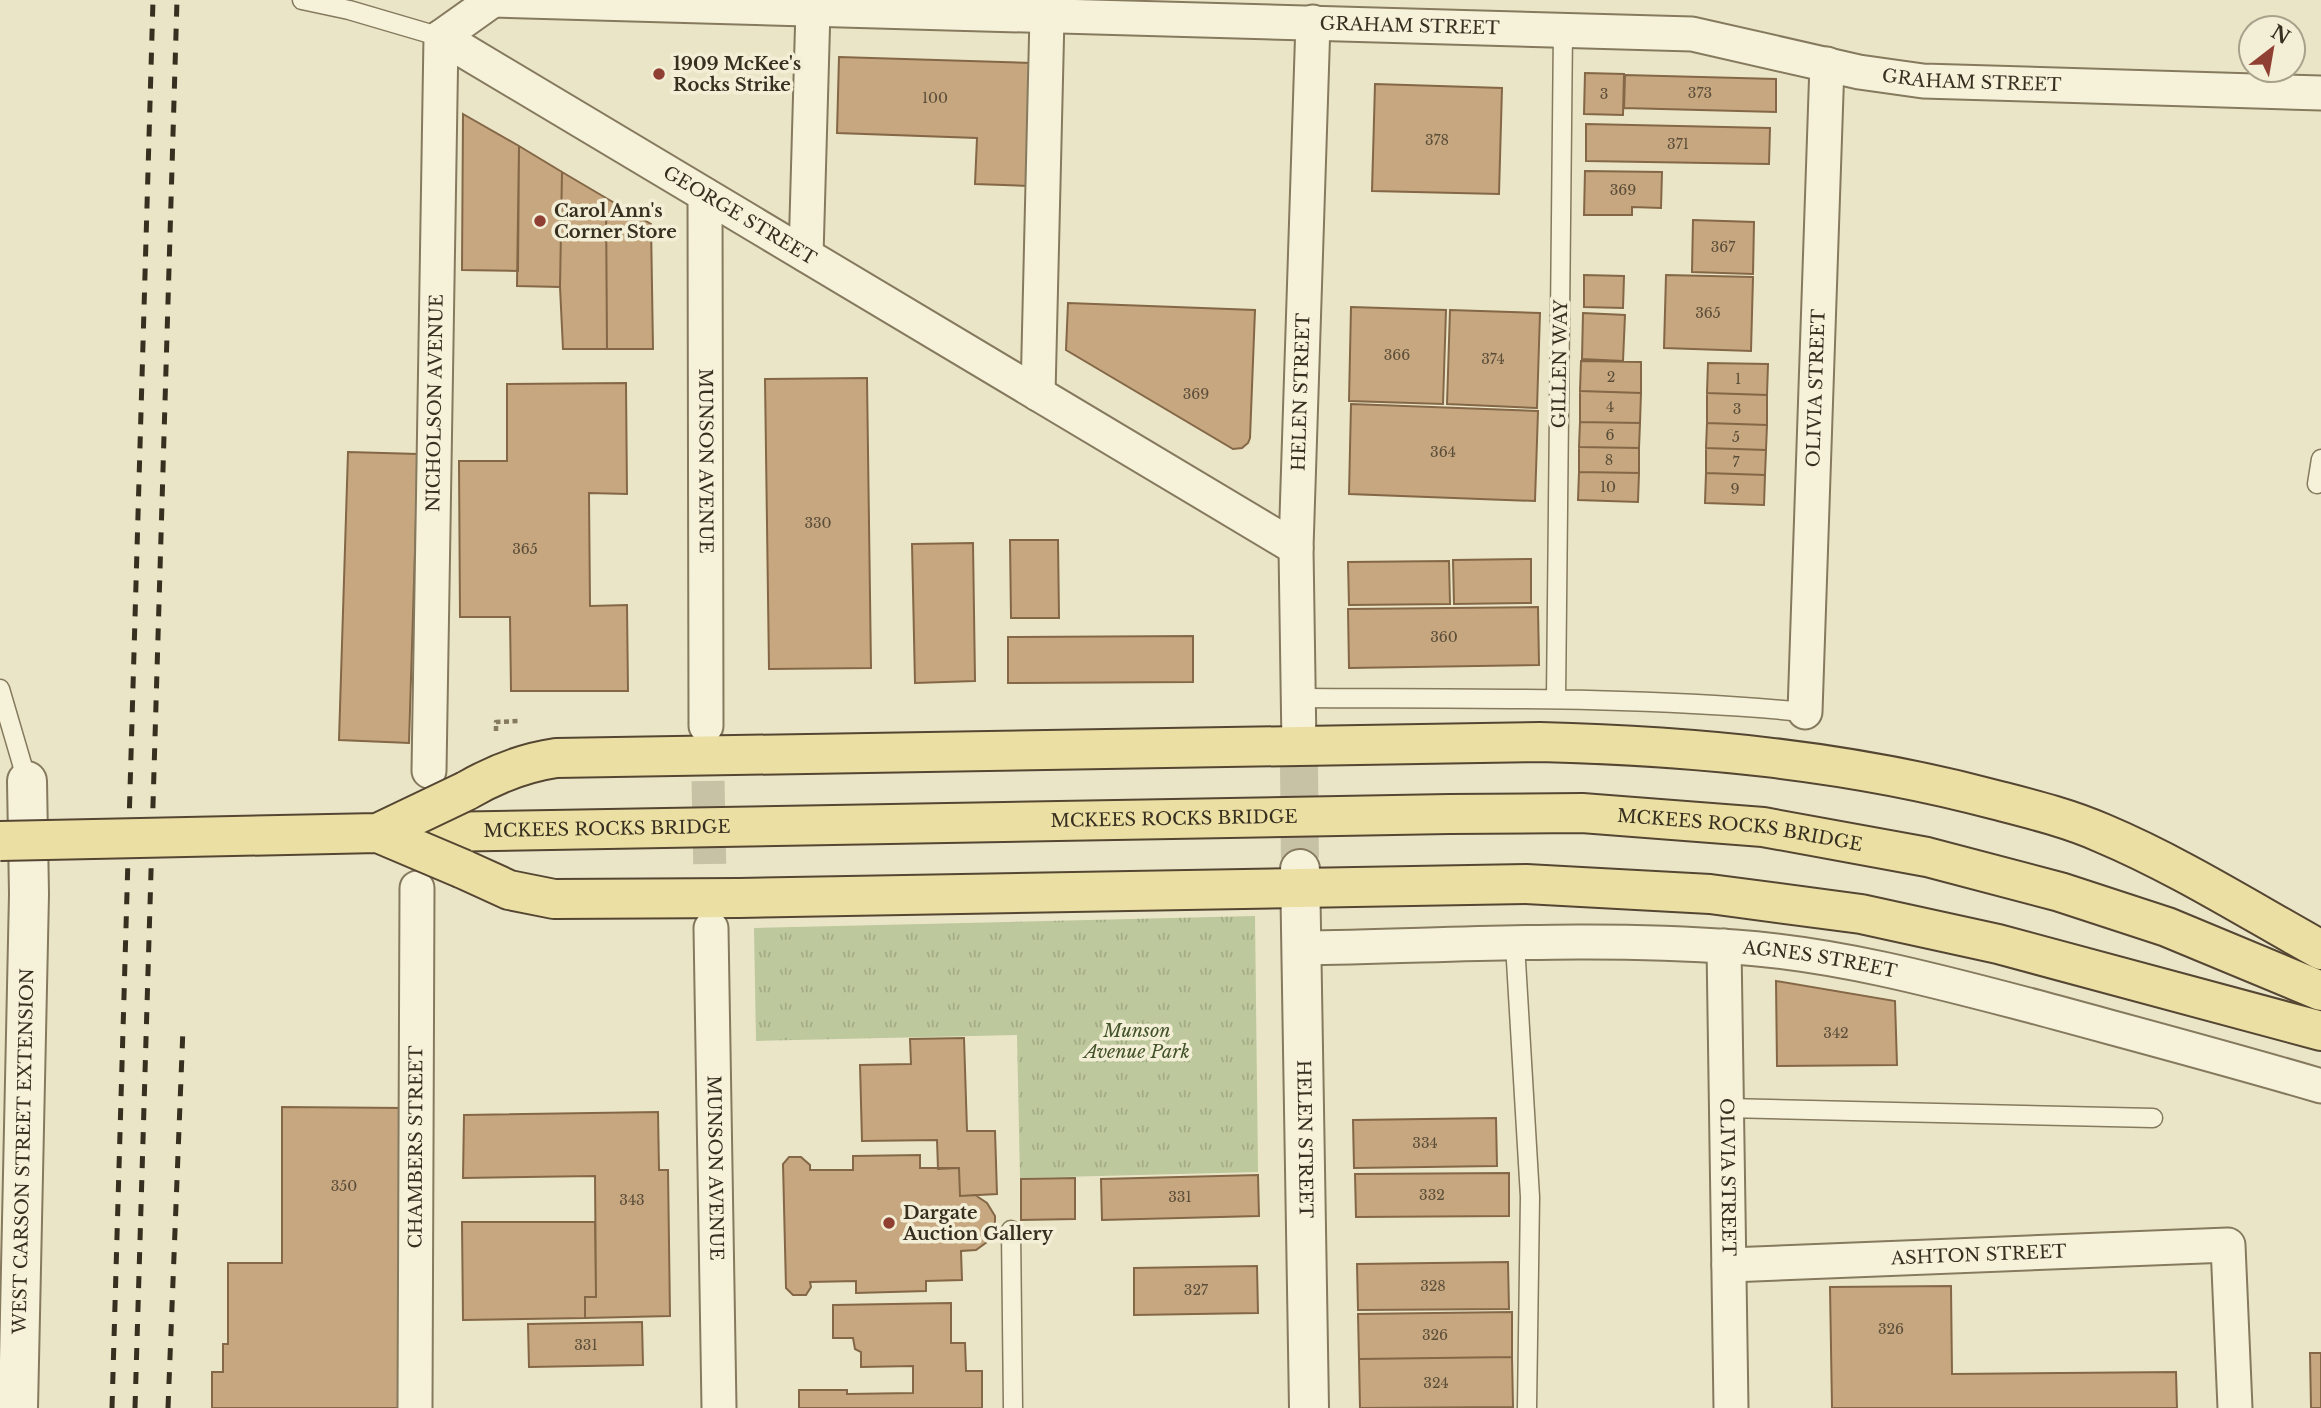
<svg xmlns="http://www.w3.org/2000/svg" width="2321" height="1408" font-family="'Libre Baskerville',serif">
  <defs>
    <pattern id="park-tufts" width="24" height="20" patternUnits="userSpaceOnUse" patternTransform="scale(1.75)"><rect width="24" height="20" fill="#bdc89c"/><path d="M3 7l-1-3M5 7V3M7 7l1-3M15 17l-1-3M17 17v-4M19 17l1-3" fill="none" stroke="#a3ac86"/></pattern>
  </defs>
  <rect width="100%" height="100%" fill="#ebe5c7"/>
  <path fill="url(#park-tufts)" d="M 1255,916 L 1258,1172 L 1020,1178 L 1017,1035 L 756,1041 L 754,928 Z"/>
  <path fill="#c6a780" stroke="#836746" stroke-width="2" d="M 839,57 L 1032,63 L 1029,186 L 975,184 L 977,138 L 837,133 Z
    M 1585,73 L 1624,74 L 1623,115 L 1584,114 Z
    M 1625,75 L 1776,79 L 1776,112 L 1624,108 Z
    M 1375,84 L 1502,88 L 1499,194 L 1372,191 Z
    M 463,114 L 519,146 L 518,271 L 462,270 Z
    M 1586,124 L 1770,128 L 1769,164 L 1586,161 Z
    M 519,146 L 562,172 L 560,287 L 517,286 Z
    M 1585,171 L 1662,172 L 1661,208 L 1632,207 L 1632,215 L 1584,215 Z
    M 562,172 L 606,198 L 607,349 L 563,349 L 560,287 Z
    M 606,198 L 651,224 L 653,349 L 607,349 Z
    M 1693,220 L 1754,222 L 1753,274 L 1692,272 Z
    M 1584,275 L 1624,276 L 1623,308 L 1584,307 Z
    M 1666,275 L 1753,277 L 1751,351 L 1664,348 Z
    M 1068,303 L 1255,310 L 1250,438 L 1248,443 L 1242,448 L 1233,449 L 1066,350 Z
    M 1351,307 L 1446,310 L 1443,404 L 1349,401 Z
    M 1450,310 L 1540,313 L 1537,408 L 1447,404 Z
    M 1583,313 L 1625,315 L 1623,361 L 1582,359 Z
    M 1581,361 L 1641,362 L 1641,393 L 1580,391 Z
    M 1708,363 L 1768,364 L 1767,395 L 1707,393 Z
    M 867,378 L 871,668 L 769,669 L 765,379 Z
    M 626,383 L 627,494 L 589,493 L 590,606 L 627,605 L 628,691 L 511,691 L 510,617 L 460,617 L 459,461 L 507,461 L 507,384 Z
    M 1580,391 L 1641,393 L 1640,423 L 1580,422 Z
    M 1707,393 L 1767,395 L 1767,425 L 1707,423 Z
    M 1351,404 L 1538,411 L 1535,501 L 1349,494 Z
    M 1580,422 L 1640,423 L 1639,448 L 1579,447 Z
    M 1707,423 L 1767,425 L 1766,450 L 1706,448 Z
    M 1579,447 L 1639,448 L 1639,473 L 1579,472 Z
    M 1706,448 L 1766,450 L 1765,475 L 1706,473 Z
    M 348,452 L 418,454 L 409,743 L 339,740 Z
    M 1579,472 L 1639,473 L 1638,502 L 1578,500 Z
    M 1706,473 L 1765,475 L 1764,505 L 1705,503 Z
    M 1010,540 L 1058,540 L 1059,618 L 1011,618 Z
    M 973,543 L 975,681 L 915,683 L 912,544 Z
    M 1531,559 L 1531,603 L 1454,604 L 1453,560 Z
    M 1449,561 L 1450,604 L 1349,605 L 1348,562 Z
    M 1538,607 L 1539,665 L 1349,668 L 1348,609 Z
    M 1193,636 L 1193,682 L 1008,683 L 1008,637 Z
    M 1776,981 L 1895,1001 L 1897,1065 L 1777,1066 Z
    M 964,1038 L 967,1131 L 995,1131 L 997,1194 L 960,1196 L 959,1168 L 938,1169 L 937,1140 L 862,1141 L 860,1065 L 911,1064 L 910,1039 Z
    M 282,1107 L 405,1108 L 405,1408 L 212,1408 L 212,1372 L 223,1372 L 223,1344 L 228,1344 L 228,1263 L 282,1263 Z
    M 658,1112 L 659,1170 L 668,1170 L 670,1316 L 585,1318 L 585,1297 L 596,1297 L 595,1176 L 463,1178 L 464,1115 Z
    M 1496,1118 L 1497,1166 L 1354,1168 L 1353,1120 Z
    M 920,1155 L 920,1168 L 959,1168 L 960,1196 L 975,1195 L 987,1203 L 995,1216 L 995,1231 L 987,1242 L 976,1250 L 961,1251 L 962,1280 L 926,1281 L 926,1291 L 856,1293 L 856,1281 L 810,1282 L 811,1287 L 806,1295 L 793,1295 L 786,1288 L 783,1164 L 789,1157 L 801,1157 L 810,1165 L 810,1170 L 853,1170 L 853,1156 Z
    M 1509,1173 L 1509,1216 L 1356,1217 L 1355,1174 Z
    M 1258,1175 L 1259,1216 L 1102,1220 L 1101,1179 Z
    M 1075,1178 L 1075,1219 L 1021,1220 L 1021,1179 Z
    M 462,1222 L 595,1222 L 596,1297 L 585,1297 L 585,1318 L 463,1320 Z
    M 1508,1262 L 1509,1309 L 1358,1310 L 1357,1264 Z
    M 1257,1266 L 1258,1313 L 1134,1315 L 1134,1268 Z
    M 1951,1286 L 1952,1374 L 2176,1372 L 2177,1408 L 1832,1408 L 1830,1287 Z
    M 951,1303 L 951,1343 L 965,1343 L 966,1371 L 982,1371 L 982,1408 L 799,1408 L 799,1390 L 847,1390 L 847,1394 L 913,1393 L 913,1366 L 861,1367 L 861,1352 L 855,1349 L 853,1338 L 833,1338 L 833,1305 Z
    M 1512,1312 L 1512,1357 L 1359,1359 L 1358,1314 Z
    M 642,1322 L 643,1365 L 529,1367 L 528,1324 Z
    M 2310,1353 L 2321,1353 L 2321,1408 L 2311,1408 Z
    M 1512,1357 L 1513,1407 L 1360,1408 L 1359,1359 Z"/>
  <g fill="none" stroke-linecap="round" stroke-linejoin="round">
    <path stroke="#c7c1a6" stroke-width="33" stroke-dasharray="33 17" stroke-linecap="butt" d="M 707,731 L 711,925"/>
    <path stroke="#c7c1a6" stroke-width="38" stroke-dasharray="38 19" stroke-linecap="butt" d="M 1299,763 L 1300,869"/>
    <g stroke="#85795e" stroke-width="21">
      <path id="service" d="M 302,0 L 349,10 L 441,37
        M 2317,484 L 2321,459
        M 0,689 L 27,781
        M 1299,698 C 1468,699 1637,696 1805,712
        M 1556,699 L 1563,30
        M 1515,944 L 1530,1197 L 1527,1408
        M 1726,1108 L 2153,1118
        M 1011,1230 L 1013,1408"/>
    </g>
    <g stroke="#85795e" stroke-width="37">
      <g id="minor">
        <path id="s1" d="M 493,0 L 1692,34 L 1859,72 L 1923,81 L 2321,93"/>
        <path id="s2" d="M 441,37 L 1296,548"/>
        <path d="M 441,37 L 493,0"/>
        <path id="s3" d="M 705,195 L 706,726"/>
        <path d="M 806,255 L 813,9"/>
        <path d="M 1038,394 L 1047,16"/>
        <path id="s4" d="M 1805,712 L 1827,64"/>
        <path id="s5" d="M 1299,746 L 1296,548 L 1313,22"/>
        <path id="s6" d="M 429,771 L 441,37"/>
        <path id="s7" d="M 711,928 L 719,1408"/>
        <path id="s8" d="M 1724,946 L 1731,1408"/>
        <path id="s9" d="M 1301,948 C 1446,946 1591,936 1735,947 C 1837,954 1937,981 2036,1007 C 2131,1033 2226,1058 2321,1086"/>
        <path id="s10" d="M 1729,1265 L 2228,1245 L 2235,1408"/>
        <path id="s11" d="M 415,1408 L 417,888"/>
      </g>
    </g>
    <g stroke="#85795e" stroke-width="42">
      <g id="tertiary">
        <path id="s12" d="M 1300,869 L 1309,1408"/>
        <path id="s13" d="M 18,1408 L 29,894 L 27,781"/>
      </g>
    </g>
    <g stroke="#544632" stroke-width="42">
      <g id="primary">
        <path d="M 466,791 C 495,774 522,763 556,758 L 1540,742 C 1693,746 1847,760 1996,800 C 2031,809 2068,818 2102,833 C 2178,865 2249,910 2321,950"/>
        <path id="s14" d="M 378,833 L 1449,814 L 1582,813 L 1763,827 L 1927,857 L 2060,892 L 2167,927 L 2321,991"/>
        <path d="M 463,869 L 509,890 L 554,899 L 739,898 L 1526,884 L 1710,894 L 1861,914 L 1998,944 L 2321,1031"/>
      </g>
    </g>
    <path stroke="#85795e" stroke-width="4.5" stroke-dasharray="5 3.5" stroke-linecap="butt" d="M 496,731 L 496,722 L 520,721"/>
    <use href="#service" stroke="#f6f2da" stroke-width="18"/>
    <use href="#minor" stroke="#f6f2da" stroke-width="33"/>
    <use href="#tertiary" stroke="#f6f2da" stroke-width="38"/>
    <use href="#primary" stroke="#ebdfa3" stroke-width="38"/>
    <path stroke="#372f20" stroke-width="5" stroke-dasharray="12 12" stroke-linecap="butt" d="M 112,1408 L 153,0
      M 135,1408 L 177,0
      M 168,1408 L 183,1028"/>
    <g stroke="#544632" stroke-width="42" stroke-linecap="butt">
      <path id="primary-bridge" d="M 378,833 L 466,791
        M 0,841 L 378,833 L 463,869"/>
    </g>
    <use href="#primary-bridge" stroke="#ebdfa3" stroke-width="38"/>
  </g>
  <g fill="#903f33" stroke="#f3efd6" stroke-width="2.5">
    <circle cx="659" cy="74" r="7"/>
    <circle cx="540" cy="221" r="7"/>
    <circle cx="889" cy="1223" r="7"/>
  </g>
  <g text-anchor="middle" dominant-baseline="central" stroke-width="7" stroke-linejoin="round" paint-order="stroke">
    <g font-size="14" fill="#5b4d38">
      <text x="1700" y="93">373</text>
      <text x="1604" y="94">3</text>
      <text x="935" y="98">100</text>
      <text x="1437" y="140">378</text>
      <text x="1678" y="144">371</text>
      <text x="1623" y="190">369</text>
      <text x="1723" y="247">367</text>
      <text x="1708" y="313">365</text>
      <text x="1397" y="355">366</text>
      <text x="1493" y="359">374</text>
      <text x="1611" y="377">2</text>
      <text x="1738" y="379">1</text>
      <text x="1196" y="394">369</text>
      <text x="1610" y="407">4</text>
      <text x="1737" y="409">3</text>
      <text x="1610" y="435">6</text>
      <text x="1736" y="437">5</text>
      <text x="1443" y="452">364</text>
      <text x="1609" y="460">8</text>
      <text x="1736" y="462">7</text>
      <text x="1608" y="487">10</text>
      <text x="1735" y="489">9</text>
      <text x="818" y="523">330</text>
      <text x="525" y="549">365</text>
      <text x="1444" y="637">360</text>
      <text x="1836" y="1033">342</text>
      <text x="1425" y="1143">334</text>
      <text x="344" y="1186">350</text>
      <text x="1432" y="1195">332</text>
      <text x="1180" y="1197">331</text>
      <text x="632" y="1200">343</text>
      <text x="1433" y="1286">328</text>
      <text x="1196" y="1290">327</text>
      <text x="1891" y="1329">326</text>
      <text x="1435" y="1335">326</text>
      <text x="586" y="1345">331</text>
      <text x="1436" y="1383">324</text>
    </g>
    <g font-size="18" fill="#372f20" stroke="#f3efd6">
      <text stroke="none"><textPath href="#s1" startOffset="917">GRAHAM STREET</textPath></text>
      <text stroke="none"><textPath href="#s1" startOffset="1484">GRAHAM STREET</textPath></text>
      <text stroke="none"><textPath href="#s2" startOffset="348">GEORGE STREET</textPath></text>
      <text transform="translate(1560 364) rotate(-89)">GILLEN WAY</text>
      <text stroke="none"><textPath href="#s4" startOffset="324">OLIVIA STREET</textPath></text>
      <text stroke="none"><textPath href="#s5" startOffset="354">HELEN STREET</textPath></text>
      <text stroke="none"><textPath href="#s6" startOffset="368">NICHOLSON AVENUE</textPath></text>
      <text stroke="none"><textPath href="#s3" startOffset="266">MUNSON AVENUE</textPath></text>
      <text stroke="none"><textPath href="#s14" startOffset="796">MCKEES ROCKS BRIDGE</textPath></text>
      <text stroke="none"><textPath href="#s14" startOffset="229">MCKEES ROCKS BRIDGE</textPath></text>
      <text stroke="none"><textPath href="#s14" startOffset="1363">MCKEES ROCKS BRIDGE</textPath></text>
      <text stroke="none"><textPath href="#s9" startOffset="520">AGNES STREET</textPath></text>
      <text stroke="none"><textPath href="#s12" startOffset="270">HELEN STREET</textPath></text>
      <text stroke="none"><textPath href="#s11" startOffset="261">CHAMBERS STREET</textPath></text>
      <text stroke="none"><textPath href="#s13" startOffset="257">WEST CARSON STREET EXTENSION</textPath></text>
      <text stroke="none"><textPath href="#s7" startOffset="240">MUNSON AVENUE</textPath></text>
      <text stroke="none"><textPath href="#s8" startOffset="231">OLIVIA STREET</textPath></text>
      <text stroke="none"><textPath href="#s10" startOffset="250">ASHTON STREET</textPath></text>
    </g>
    <g font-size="18" font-weight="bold" fill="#372f20" stroke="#f3efd6" text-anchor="start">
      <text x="673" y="64">1909 McKee's<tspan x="673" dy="21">Rocks Strike</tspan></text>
      <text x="554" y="211">Carol Ann's<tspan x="554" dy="21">Corner Store</tspan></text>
      <text x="903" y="1213">Dargate<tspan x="903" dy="21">Auction Gallery</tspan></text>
    </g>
    <g font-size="18" font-style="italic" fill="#425229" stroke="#f3efd6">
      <text x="1137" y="1031">Munson<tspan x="1137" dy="21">Avenue Park</tspan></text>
    </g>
  </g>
  <g transform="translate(2272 49) rotate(31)"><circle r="33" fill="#f3efd6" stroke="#a8a28d" stroke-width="2"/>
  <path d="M0-5L12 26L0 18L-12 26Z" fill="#903f33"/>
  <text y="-10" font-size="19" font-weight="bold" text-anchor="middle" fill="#372f20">N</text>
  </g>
</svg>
